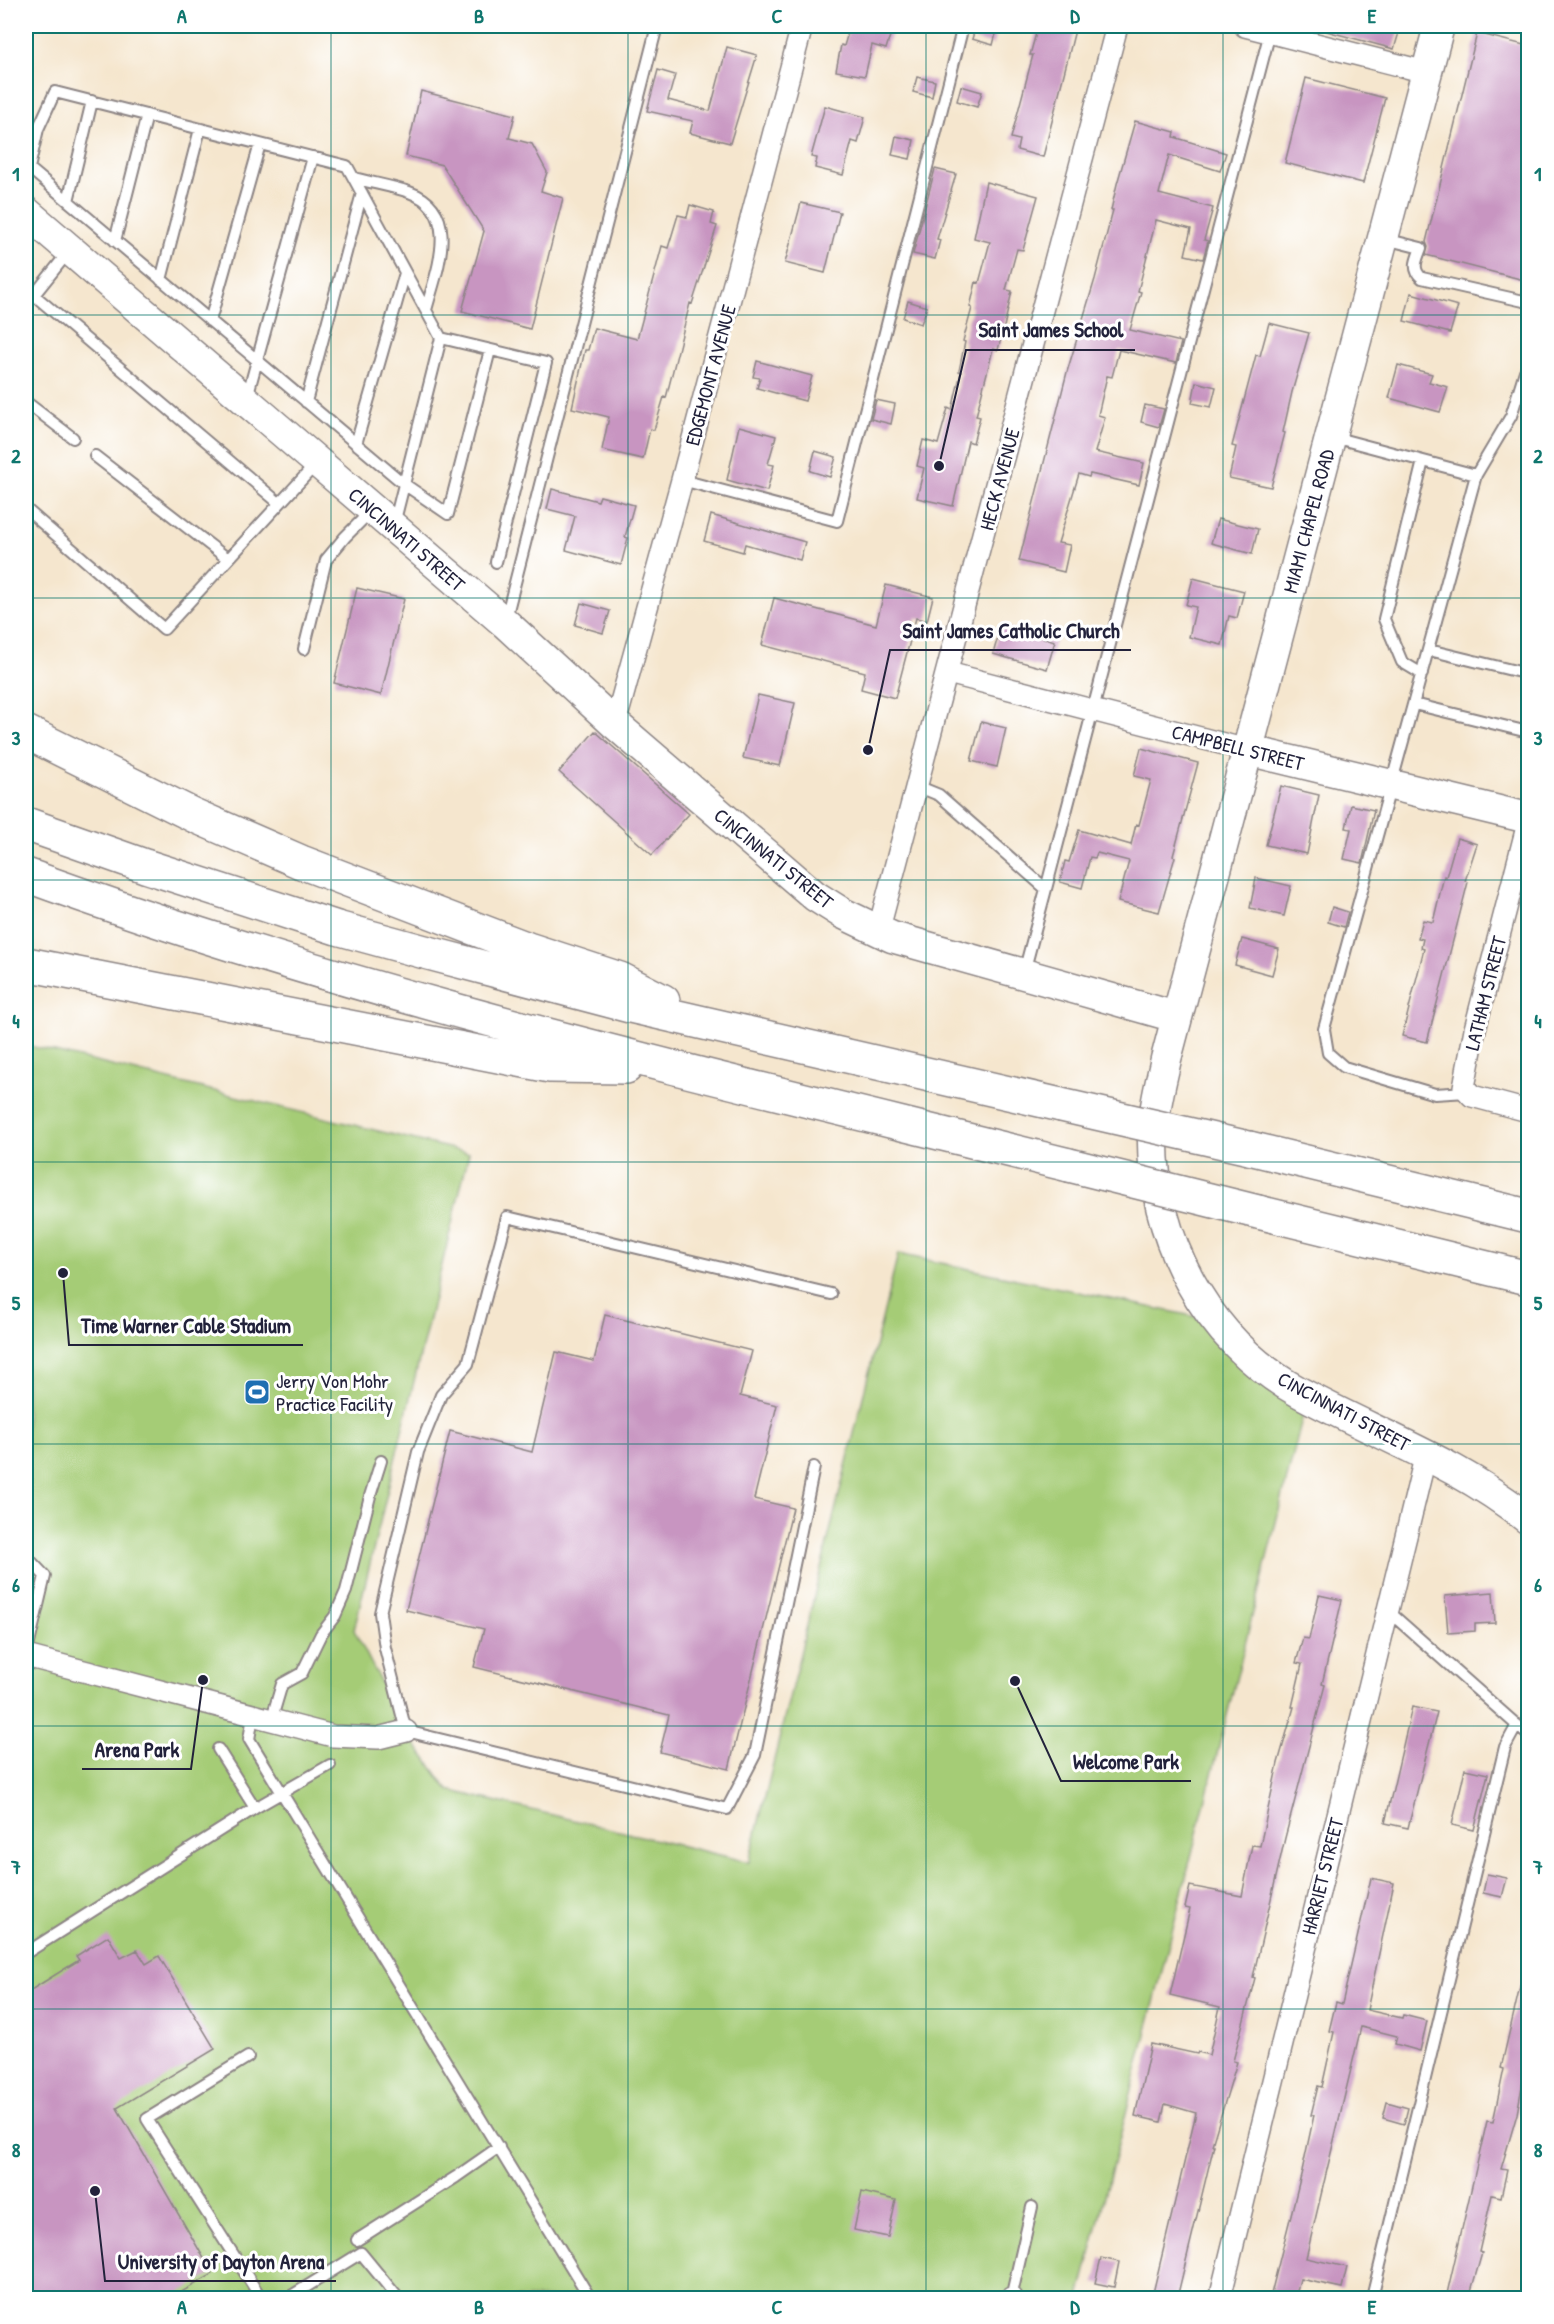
<svg xmlns="http://www.w3.org/2000/svg" width="1554" height="2324" font-family="'Patrick Hand',sans-serif">
  <rect width="100%" height="100%" fill="#fff"/>
  <filter id="ink" filterUnits="userSpaceOnUse"><feTurbulence type="fractalNoise" baseFrequency=".0167" numOctaves="2"/><feDisplacementMap in="SourceGraphic" scale="12" xChannelSelector="R" yChannelSelector="G"/><feConvolveMatrix kernelMatrix="1 2 1 2 8 2 1 2 1" color-interpolation-filters="sRGB"/></filter>
  <filter id="wash" filterUnits="userSpaceOnUse"><feTurbulence type="fractalNoise" baseFrequency=".008" numOctaves="4" result="noise"/><feDisplacementMap in="SourceGraphic" scale="24" xChannelSelector="R" yChannelSelector="G"/><feGaussianBlur stdDeviation="1.35" result="paint"/><feColorMatrix in="noise" values="0 0 0 0 0 0 0 0 0 0 0 0 0 0 0 0 0 1.4 0 .05"/><feComposite in="paint" operator="in"/></filter>
  <g filter="url(#wash)">
    <rect width="100%" height="100%" fill="#f5e6ce"/>
    <path fill="#a5cc76" stroke="#647758" stroke-width="1.5" d="M 26,1045 L 469,1153 L 354,1630 L 406,1731 L 448,1790 L 749,1862 L 898,1254 L 1216,1321 L 1308,1396 L 1079,2298 L 26,2298 Z"/>
    <g id="blocks">
      <path fill="#c895c1" d="M 850,26 L 893,26 L 886,49 L 872,45 L 865,76 L 836,71 L 841,45 L 844,46 Z
        M 976,26 L 998,26 L 993,45 L 972,39 Z
        M 1038,26 L 1076,26 L 1043,157 L 1017,150 L 1019,140 L 1011,138 L 1033,55 L 1030,55 Z
        M 1326,26 L 1401,26 L 1394,49 L 1326,31 Z
        M 1477,33 L 1528,46 L 1528,281 L 1426,255 L 1428,247 L 1426,242 Z
        M 727,47 L 757,55 L 730,143 L 690,133 L 693,121 L 647,111 L 658,70 L 675,75 L 668,100 L 710,111 Z
        M 917,77 L 935,81 L 932,97 L 913,92 Z
        M 1306,78 L 1385,98 L 1363,183 L 1285,163 Z
        M 961,86 L 982,92 L 977,107 L 957,101 Z
        M 421,91 L 515,115 L 509,138 L 532,144 L 547,172 L 541,191 L 563,198 L 530,329 L 462,311 L 484,231 L 442,165 L 406,156 Z
        M 825,106 L 865,117 L 858,143 L 852,141 L 843,175 L 815,168 L 817,158 L 811,157 Z
        M 1135,121 L 1175,132 L 1174,137 L 1226,153 L 1220,171 L 1169,155 L 1159,194 L 1213,208 L 1204,240 L 1208,241 L 1203,259 L 1185,255 L 1191,229 L 1156,220 L 1138,291 L 1141,292 L 1130,330 L 1181,342 L 1176,363 L 1119,350 L 1112,377 L 1107,376 L 1098,415 L 1105,417 L 1095,452 L 1144,463 L 1139,485 L 1090,474 L 1089,477 L 1079,474 L 1058,543 L 1070,545 L 1064,572 L 1019,561 L 1067,372 L 1095,279 L 1113,210 L 1111,210 L 1117,184 Z
        M 896,136 L 914,140 L 910,159 L 892,155 Z
        M 935,169 L 956,174 L 937,239 L 940,240 L 935,259 L 913,254 Z
        M 986,182 L 1038,196 L 1023,250 L 1017,249 L 1006,290 L 1012,291 L 1004,327 L 998,350 L 993,349 L 976,416 L 980,417 L 973,443 L 968,441 L 953,506 L 917,498 L 924,468 L 917,466 L 923,440 L 938,444 L 948,408 L 952,410 L 961,372 L 959,371 L 965,342 L 963,341 L 972,308 L 970,307 L 976,282 L 979,283 L 990,242 L 974,238 Z
        M 801,203 L 840,212 L 825,273 L 785,263 Z
        M 690,205 L 714,212 L 711,224 L 717,226 L 692,304 L 690,303 L 666,398 L 664,397 L 654,430 L 650,429 L 643,459 L 602,450 L 609,417 L 572,408 L 585,350 L 588,350 L 594,328 L 637,339 L 662,246 L 668,248 L 678,215 L 687,217 Z
        M 1411,293 L 1458,306 L 1450,333 L 1404,321 Z
        M 908,301 L 927,307 L 921,324 L 903,318 Z
        M 1269,323 L 1309,333 L 1292,392 L 1283,432 L 1285,433 L 1271,487 L 1229,478 L 1236,447 L 1232,446 L 1256,355 L 1260,356 Z
        M 757,361 L 812,376 L 805,401 L 757,388 L 760,378 L 753,377 Z
        M 1398,365 L 1432,374 L 1429,382 L 1448,387 L 1440,412 L 1389,398 Z
        M 1196,382 L 1216,387 L 1211,407 L 1192,403 Z
        M 876,400 L 895,404 L 891,424 L 871,419 Z
        M 1145,405 L 1164,409 L 1159,427 L 1141,422 Z
        M 739,426 L 776,436 L 768,464 L 774,465 L 767,491 L 727,480 Z
        M 815,451 L 836,457 L 830,477 L 810,471 Z
        M 552,489 L 598,501 L 600,496 L 634,505 L 625,537 L 628,538 L 621,565 L 566,550 L 575,516 L 547,509 Z
        M 711,515 L 805,542 L 800,560 L 745,544 L 743,552 L 704,541 Z
        M 1218,519 L 1258,529 L 1252,554 L 1211,543 Z
        M 1193,578 L 1244,591 L 1237,618 L 1229,616 L 1222,645 L 1189,637 L 1196,607 L 1186,605 Z
        M 886,585 L 933,597 L 927,621 L 916,618 L 895,698 L 861,689 L 865,672 L 762,645 L 774,598 L 876,625 Z
        M 357,588 L 404,599 L 381,695 L 334,683 Z
        M 581,603 L 610,611 L 603,633 L 575,625 Z
        M 1001,626 L 1055,641 L 1047,669 L 993,654 Z
        M 758,695 L 795,703 L 780,766 L 743,758 Z
        M 981,722 L 1006,728 L 997,767 L 971,761 Z
        M 595,731 L 689,814 L 652,855 L 559,772 Z
        M 1141,748 L 1198,763 L 1173,856 L 1175,857 L 1159,912 L 1118,902 L 1129,861 L 1097,853 L 1095,858 L 1090,857 L 1082,888 L 1060,882 L 1065,861 L 1069,862 L 1079,830 L 1131,845 L 1136,824 L 1139,825 L 1151,780 L 1134,776 Z
        M 1281,786 L 1319,795 L 1307,854 L 1266,845 Z
        M 1351,805 L 1374,810 L 1362,863 L 1344,859 L 1351,829 L 1346,828 Z
        M 1457,838 L 1477,844 L 1465,881 L 1468,882 L 1427,1042 L 1402,1036 L 1424,949 L 1421,948 L 1423,939 L 1418,938 L 1423,920 L 1433,922 L 1444,876 L 1446,877 Z
        M 1256,878 L 1291,886 L 1284,916 L 1250,908 Z
        M 1332,907 L 1348,912 L 1344,927 L 1328,922 Z
        M 1242,939 L 1279,949 L 1272,975 L 1235,965 Z
        M 605,1315 L 752,1351 L 740,1396 L 777,1405 L 754,1499 L 793,1508 L 729,1769 L 660,1752 L 669,1715 L 474,1667 L 484,1629 L 406,1610 L 450,1431 L 532,1452 L 556,1352 L 594,1361 Z
        M 1493,1592 L 1495,1623 L 1475,1624 L 1475,1631 L 1448,1633 L 1445,1596 Z
        M 1319,1595 L 1342,1600 L 1322,1684 L 1325,1685 L 1285,1838 L 1253,1977 L 1255,1978 L 1233,2061 L 1237,2062 L 1212,2145 L 1214,2145 L 1177,2298 L 1153,2293 L 1196,2113 L 1165,2104 L 1161,2122 L 1135,2116 L 1151,2044 L 1197,2054 L 1198,2052 L 1209,2055 L 1220,2007 L 1170,1995 L 1190,1909 L 1185,1908 L 1190,1886 L 1242,1896 L 1252,1845 L 1260,1846 L 1278,1763 L 1294,1707 L 1292,1707 L 1302,1664 L 1296,1663 L 1303,1638 L 1309,1639 Z
        M 1412,1707 L 1437,1712 L 1408,1828 L 1385,1823 Z
        M 1465,1769 L 1488,1774 L 1474,1830 L 1452,1825 Z
        M 1487,1874 L 1507,1878 L 1502,1897 L 1483,1893 Z
        M 1371,1878 L 1394,1883 L 1367,2010 L 1402,2018 L 1403,2015 L 1427,2021 L 1420,2051 L 1395,2044 L 1397,2036 L 1361,2027 L 1306,2258 L 1347,2267 L 1342,2288 L 1300,2279 L 1295,2298 L 1270,2298 L 1302,2171 L 1314,2115 L 1311,2115 L 1318,2086 L 1322,2087 L 1334,2032 L 1329,2031 L 1336,2002 L 1342,2004 Z
        M 108,1936 L 121,1958 L 137,1950 L 146,1964 L 159,1956 L 215,2049 L 117,2108 L 213,2274 L 171,2298 L 26,2298 L 26,1993 L 79,1960 L 76,1956 Z
        M 1522,1978 L 1528,1979 L 1528,2053 L 1517,2114 L 1501,2169 L 1507,2170 L 1501,2197 L 1492,2195 L 1479,2252 L 1482,2253 L 1469,2298 L 1446,2298 L 1487,2121 L 1493,2122 L 1504,2069 L 1501,2068 Z
        M 1387,2102 L 1408,2108 L 1404,2124 L 1383,2118 Z
        M 862,2192 L 896,2200 L 888,2237 L 854,2230 Z
        M 1101,2258 L 1119,2262 L 1114,2287 L 1095,2283 Z"/>
    </g>
  </g>
  <g filter="url(#ink)">
    <use href="#blocks" fill-opacity="0" stroke="#8c8484" stroke-width="1.5"/>
    <g fill="none" stroke-linecap="round" stroke-linejoin="round">
      <g stroke="#8c8484" stroke-width="14">
        <path id="lane" d="M 354,178 C 372,183 391,186 409,192 C 463,211 436,272 426,310
          M 68,201 L 92,101
          M 1385,239 L 1421,248 C 1417,259 1411,269 1422,278 L 1528,302
          M 115,241 L 147,115
          M 161,280 L 200,129
          M 34,295 L 279,503
          M 26,302 L 34,295 L 70,250
          M 210,321 L 260,144
          M 441,338 L 546,363 L 496,562
          M 247,397 L 313,157
          M 26,402 L 73,438
          M 306,402 L 362,193
          M 1333,437 L 1476,475 L 1511,416 L 1525,371 L 1528,372
          M 356,444 L 405,273
          M 95,456 L 228,559
          M 682,480 L 837,521 L 963,26
          M 26,509 L 164,629 L 317,463
          M 394,524 L 441,338 L 347,166 L 55,92 L 38,129 L 29,168 L 404,484 L 448,514 L 490,350
          M 506,618 L 657,26
          M 304,649 L 326,560 L 345,537 L 372,510
          M 1429,650 L 1528,674
          M 1422,674 L 1402,662 L 1384,619 L 1423,461
          M 1414,704 L 1528,732
          M 917,786 L 939,795 L 1046,889 L 1024,972
          M 1046,889 L 1270,32
          M 1467,1092 L 1435,1094 L 1344,1067 L 1328,1053 L 1324,1029 L 1476,475
          M 814,1467 L 755,1755 L 727,1809 L 406,1731 L 385,1648 L 380,1613 L 418,1452 L 441,1395 L 468,1364 L 507,1217 L 831,1294
          M 26,1556 L 45,1576 L 26,1656
          M 1387,1610 L 1528,1735
          M 253,1717 L 249,1739 L 590,2298
          M 271,1721 L 282,1684 L 302,1673 L 321,1634 L 335,1616 L 346,1591 L 370,1496 L 381,1461
          M 218,1749 L 255,1808
          M 26,1953 L 255,1808 L 330,1765
          M 248,2057 L 147,2119 L 261,2298
          M 357,2240 L 456,2177 L 499,2147
          M 288,2298 L 361,2253 L 398,2298
          M 1011,2298 L 1032,2207
          M 1372,2298 L 1505,1747 L 1517,1725"/>
      </g>
      <g stroke="#8c8484" stroke-width="24">
        <path id="street" d="M 1245,26 L 1426,72
          M 948,673 L 1247,750
          M 615,724 L 682,480 L 802,26
          M 1528,823 L 1475,1029 L 1464,1087 L 1472,1096 L 1528,1111
          M 878,932 L 1117,26
          M 26,1656 L 333,1736 L 378,1738 L 406,1731
          M 1011,2298 L 1012,2298
          M 1220,2298 L 1426,1454"/>
      </g>
      <g stroke="#8c8484" stroke-width="33">
        <path id="secondary" d="M 1439,26 L 1166,1059 C 1161,1082 1154,1107 1153,1131 C 1150,1235 1206,1341 1299,1392 C 1376,1434 1459,1463 1528,1519
          M 26,212 L 505,623 L 615,724 L 815,896 L 842,913 L 892,937 L 1176,1017
          M 1247,750 L 1528,818"/>
      </g>
      <g stroke="#8c8484" stroke-width="36">
        <path id="highway" d="M 26,732 L 193,815 L 301,862 L 528,949 L 620,979 L 663,1001
          M 26,824 L 145,866 L 337,928 L 421,951 L 630,1006 L 1061,1105
          M 26,875 C 365,999 719,1078 1069,1165
          M 26,964 L 550,1066 L 626,1067
          M 1249,1148 L 1528,1216
          M 1258,1212 L 1528,1278"/>
      </g>
      <use href="#lane" stroke="#fff" stroke-width="10"/>
      <use href="#street" stroke="#fff" stroke-width="21"/>
      <use href="#secondary" stroke="#fff" stroke-width="30"/>
      <use href="#highway" stroke="#fff" stroke-width="33"/>
      <g stroke="#8c8484" stroke-width="36" stroke-linecap="butt">
        <path id="highway-bridge" d="M 1061,1105 L 1249,1148
          M 1069,1165 L 1258,1212"/>
      </g>
      <use href="#highway-bridge" stroke="#fff" stroke-width="33"/>
    </g>
  </g>
  <path fill="none" stroke="#0f766e" stroke-width="1.5" stroke-opacity="0.55" d="M 331,26 L 331,2298M 628,26 L 628,2298M 926,26 L 926,2298M 1223,26 L 1223,2298M 26,315 L 1528,315M 26,598 L 1528,598M 26,880 L 1528,880M 26,1162 L 1528,1162M 26,1444 L 1528,1444M 26,1726 L 1528,1726M 26,2009 L 1528,2009"/>
  <defs>
    <g id="stadium-square" transform="scale(1.35)"><rect x="-9" y="-9" width="18" height="18" rx="4" fill="#1f6fb2" stroke="#fff"/><path d="M0-5a6.5 5 0 1 0 0 10a6.5 5 0 1 0 0-10ZM-3.5-1.8h7v3.6h-7Z" fill="#fff"/></g>
  </defs>
  <g fill-rule="evenodd">
    <use href="#stadium-square" x="257" y="1392"/>
  </g>
  <g text-anchor="middle" dominant-baseline="central" stroke-width="6" stroke-linejoin="round" paint-order="stroke">
    <g font-size="20" fill="#22223b" stroke="#fff">
      <text transform="translate(710 375) rotate(-75)">EDGEMONT AVENUE</text>
      <text transform="translate(999 479) rotate(-75)">HECK AVENUE</text>
      <text transform="translate(1308 521) rotate(-75)">MIAMI CHAPEL ROAD</text>
      <text transform="translate(407 539) rotate(41)">CINCINNATI STREET</text>
      <text transform="translate(1238 747) rotate(14)">CAMPBELL STREET</text>
      <text transform="translate(774 858) rotate(39)">CINCINNATI STREET</text>
      <text transform="translate(1485 993) rotate(-76)">LATHAM STREET</text>
      <text transform="translate(1344 1411) rotate(28)">CINCINNATI STREET</text>
      <text transform="translate(1322 1876) rotate(-76)">HARRIET STREET</text>
    </g>
    <g font-size="20" fill="#22223b" stroke="#fff" text-anchor="start">
      <text x="276" y="1380">Jerry Von Mohr<tspan x="276" dy="23">Practice Facility</tspan></text>
    </g>
  </g>
  <path fill="none" stroke="#22223b" stroke-width="2" d="M939 466L966 350H1135M868 750L890 650H1131M63 1273L69 1345H303M203 1680L191 1769H82M1015 1681L1061 1781H1191M95 2191L105 2281H336"/>
  <g fill="#22223b" stroke="#fff" stroke-width="2">
    <circle cx="939" cy="466" r="6"/>
    <circle cx="868" cy="750" r="6"/>
    <circle cx="63" cy="1273" r="6"/>
    <circle cx="203" cy="1680" r="6"/>
    <circle cx="1015" cy="1681" r="6"/>
    <circle cx="95" cy="2191" r="6"/>
  </g>
  <g font-size="21" text-anchor="middle" font-weight="bold" fill="#22223b" stroke="#fff" stroke-width="6" stroke-linejoin="round" paint-order="stroke">
    <text x="1051" y="337">Saint James School</text>
    <text x="1011" y="638">Saint James Catholic Church</text>
    <text x="186" y="1333">Time Warner Cable Stadium</text>
    <text x="137" y="1757">Arena Park</text>
    <text x="1126" y="1769">Welcome Park</text>
    <text x="221" y="2269">University of Dayton Arena</text>
  </g>
  <rect width="1554" height="2324" fill="none" stroke="#fff" stroke-width="66"/>
  <rect x="33" y="33" width="1488" height="2258" fill="none" stroke="#0f766e" stroke-width="2"/>
  <g font-size="20" text-anchor="middle" font-weight="bold" fill="#0f766e">
    <text x="182" y="23">A</text>
    <text x="479" y="23">B</text>
    <text x="777" y="23">C</text>
    <text x="1075" y="23">D</text>
    <text x="1372" y="23">E</text>
    <text x="16" y="181">1</text>
    <text x="1538" y="181">1</text>
    <text x="16" y="463">2</text>
    <text x="1538" y="463">2</text>
    <text x="16" y="745">3</text>
    <text x="1538" y="745">3</text>
    <text x="16" y="1028">4</text>
    <text x="1538" y="1028">4</text>
    <text x="16" y="1310">5</text>
    <text x="1538" y="1310">5</text>
    <text x="16" y="1592">6</text>
    <text x="1538" y="1592">6</text>
    <text x="16" y="1874">7</text>
    <text x="1538" y="1874">7</text>
    <text x="16" y="2157">8</text>
    <text x="1538" y="2157">8</text>
    <text x="182" y="2314">A</text>
    <text x="479" y="2314">B</text>
    <text x="777" y="2314">C</text>
    <text x="1075" y="2314">D</text>
    <text x="1372" y="2314">E</text>
  </g>
</svg>
